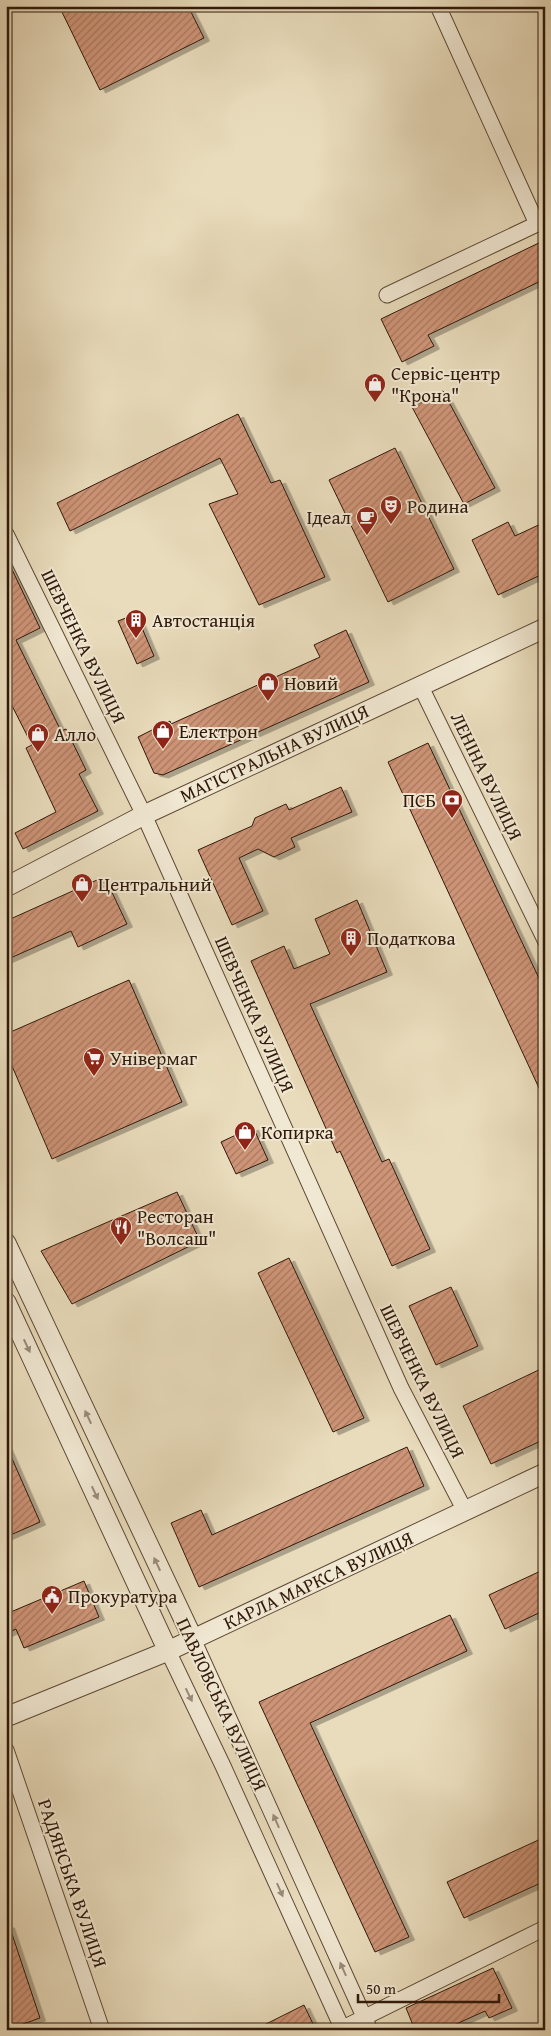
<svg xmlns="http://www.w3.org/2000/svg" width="551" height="2036" font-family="'Gentium Book Plus',serif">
  <defs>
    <pattern id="building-hatch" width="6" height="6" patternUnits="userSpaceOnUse" patternTransform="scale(1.25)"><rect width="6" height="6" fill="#ce9477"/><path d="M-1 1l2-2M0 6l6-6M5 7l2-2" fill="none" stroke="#a87860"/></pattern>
    <filter id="shadow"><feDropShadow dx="5.5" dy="3" stdDeviation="0" flood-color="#0004"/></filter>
  </defs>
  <rect width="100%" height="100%" fill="#e9dcbc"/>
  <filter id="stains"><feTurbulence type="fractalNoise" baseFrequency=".004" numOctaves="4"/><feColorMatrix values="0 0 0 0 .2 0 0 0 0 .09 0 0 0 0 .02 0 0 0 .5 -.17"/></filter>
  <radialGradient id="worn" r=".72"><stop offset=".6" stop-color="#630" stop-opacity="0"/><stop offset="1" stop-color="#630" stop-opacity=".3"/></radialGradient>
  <path fill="url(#building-hatch)" stroke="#2f190a" filter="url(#shadow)" d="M 59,6 L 188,6 L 204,38 L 100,90 Z
    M 545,240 L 545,279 L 428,335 L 434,346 L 402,362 L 381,319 Z
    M 443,391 L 495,488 L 464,504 L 412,407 Z
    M 238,414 L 271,483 L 280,480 L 325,577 L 259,605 L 209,504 L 238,494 L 220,458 L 70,531 L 57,503 Z
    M 395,448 L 454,569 L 388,602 L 329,480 Z
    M 508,522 L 515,536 L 545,522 L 545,573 L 498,595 L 472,540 Z
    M 6,557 L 40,628 L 16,640 L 61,731 L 66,729 L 86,770 L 79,774 L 98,811 L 23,849 L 15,833 L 56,812 L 26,748 L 32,745 L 6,694 Z
    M 136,614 L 154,656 L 137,664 L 118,621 Z
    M 346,630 L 369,682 L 163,775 L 154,773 L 138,737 L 170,721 L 171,724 L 320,657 L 314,645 Z
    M 428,743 L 545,991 L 545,1101 L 388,762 Z
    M 341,787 L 352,812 L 291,838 L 295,847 L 274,857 L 258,849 L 239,858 L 263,911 L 232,925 L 198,850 L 252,826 L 255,818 L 286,804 L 289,810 Z
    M 97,880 L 108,884 L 127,924 L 78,947 L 71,931 L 6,960 L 6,921 Z
    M 357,900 L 387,972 L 310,1004 L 382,1162 L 389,1159 L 430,1249 L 392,1266 L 340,1151 L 337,1153 L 251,961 L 284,946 L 294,969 L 330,954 L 315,919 Z
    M 129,980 L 182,1102 L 52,1159 L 6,1052 L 6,1034 Z
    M 253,1127 L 268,1160 L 236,1174 L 221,1142 Z
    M 177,1192 L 200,1241 L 72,1304 L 41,1251 Z
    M 289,1258 L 364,1418 L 333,1432 L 258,1273 Z
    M 451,1287 L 478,1346 L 436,1365 L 409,1306 Z
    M 545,1367 L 545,1439 L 491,1464 L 463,1406 Z
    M 6,1445 L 40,1522 L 6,1537 Z
    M 407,1447 L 424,1486 L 199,1587 L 171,1523 L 201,1510 L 212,1535 Z
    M 545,1569 L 545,1610 L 505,1629 L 489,1595 Z
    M 84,1581 L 99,1617 L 24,1648 L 16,1629 L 6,1634 L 6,1614 Z
    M 450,1615 L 467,1651 L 310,1723 L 409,1937 L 375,1952 L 259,1702 Z
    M 545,1837 L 545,1881 L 464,1918 L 447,1882 Z
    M 6,1925 L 9,1925 L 40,2018 L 6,2030 Z
    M 493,1968 L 512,2008 L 489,2018 L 485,2011 L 443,2030 L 415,2030 L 406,2008 Z
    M 304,2005 L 314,2026 L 305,2030 L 254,2030 Z"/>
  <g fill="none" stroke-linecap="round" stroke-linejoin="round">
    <g stroke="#5e4a36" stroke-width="17">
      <path id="minor" d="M 387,295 L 537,224 L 438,6
        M 6,534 L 144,815 L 401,1388 L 465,1511
        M 420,685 L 545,940
        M 193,1639 L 370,2030
        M 168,1651 L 223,1766 L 343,2030
        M 6,1750 L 102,2030
        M 339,2030 L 545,1928"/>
    </g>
    <g stroke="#5e4a36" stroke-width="21">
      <path id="tertiary" d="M 6,887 L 144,815 L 545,628
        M 6,1243 L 193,1639
        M 6,1302 L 168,1651
        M 6,1717 L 168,1651 L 545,1473"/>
    </g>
    <use href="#minor" stroke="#f1e8d3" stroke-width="15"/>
    <use href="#tertiary" stroke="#f1e8d3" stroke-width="19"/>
  </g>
  <defs><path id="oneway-solid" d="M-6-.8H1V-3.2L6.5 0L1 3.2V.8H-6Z" transform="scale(1.25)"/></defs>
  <g fill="#9a8b79">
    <use href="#oneway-solid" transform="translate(27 1346) rotate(65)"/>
    <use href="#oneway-solid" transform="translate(88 1417) rotate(-115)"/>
    <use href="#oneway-solid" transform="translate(95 1493) rotate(65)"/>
    <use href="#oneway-solid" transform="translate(157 1564) rotate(-115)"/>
    <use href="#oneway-solid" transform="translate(189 1695) rotate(64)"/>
    <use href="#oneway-solid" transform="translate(276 1821) rotate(-114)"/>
    <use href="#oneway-solid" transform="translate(280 1890) rotate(66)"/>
    <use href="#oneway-solid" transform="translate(343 1969) rotate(-114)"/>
  </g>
  <defs>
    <g id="shop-pin" transform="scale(1.125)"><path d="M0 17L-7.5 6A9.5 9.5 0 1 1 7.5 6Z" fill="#8f2418" stroke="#f1e8d3"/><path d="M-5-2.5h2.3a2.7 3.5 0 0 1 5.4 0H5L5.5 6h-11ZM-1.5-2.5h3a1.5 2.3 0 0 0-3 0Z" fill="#fff"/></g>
    <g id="theatre-pin" transform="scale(1.125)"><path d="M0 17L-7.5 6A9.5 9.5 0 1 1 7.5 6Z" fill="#8f2418" stroke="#f1e8d3"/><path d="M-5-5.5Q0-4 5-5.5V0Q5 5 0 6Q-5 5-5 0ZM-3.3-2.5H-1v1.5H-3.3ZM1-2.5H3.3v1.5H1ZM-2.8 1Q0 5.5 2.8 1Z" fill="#fff"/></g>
    <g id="cafe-pin" transform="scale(1.125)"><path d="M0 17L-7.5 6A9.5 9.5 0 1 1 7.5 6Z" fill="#8f2418" stroke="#f1e8d3"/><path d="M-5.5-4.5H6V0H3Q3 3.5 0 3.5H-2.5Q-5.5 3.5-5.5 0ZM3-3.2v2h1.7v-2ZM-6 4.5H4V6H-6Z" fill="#fff"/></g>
    <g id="building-pin" transform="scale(1.125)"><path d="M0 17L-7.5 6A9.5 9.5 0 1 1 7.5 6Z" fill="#8f2418" stroke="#f1e8d3"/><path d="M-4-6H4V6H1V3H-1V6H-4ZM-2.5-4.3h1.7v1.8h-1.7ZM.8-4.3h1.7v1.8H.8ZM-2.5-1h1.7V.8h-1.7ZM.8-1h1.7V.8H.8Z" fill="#fff"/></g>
    <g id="bank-pin" transform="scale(1.125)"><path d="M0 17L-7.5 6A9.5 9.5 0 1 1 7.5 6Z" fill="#8f2418" stroke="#f1e8d3"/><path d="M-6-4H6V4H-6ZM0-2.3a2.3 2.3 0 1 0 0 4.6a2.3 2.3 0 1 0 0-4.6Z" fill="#fff"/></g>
    <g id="supermarket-pin" transform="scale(1.125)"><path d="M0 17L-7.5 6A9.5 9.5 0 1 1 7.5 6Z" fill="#8f2418" stroke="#f1e8d3"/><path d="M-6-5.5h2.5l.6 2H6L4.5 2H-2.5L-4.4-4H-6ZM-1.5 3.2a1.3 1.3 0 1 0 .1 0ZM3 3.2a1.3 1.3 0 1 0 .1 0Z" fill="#fff"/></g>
    <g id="restaurant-pin" transform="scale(1.125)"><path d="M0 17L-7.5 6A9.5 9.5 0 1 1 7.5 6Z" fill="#8f2418" stroke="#f1e8d3"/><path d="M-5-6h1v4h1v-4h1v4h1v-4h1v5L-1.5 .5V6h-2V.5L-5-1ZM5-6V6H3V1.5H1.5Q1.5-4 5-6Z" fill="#fff"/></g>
    <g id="civic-pin" transform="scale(1.125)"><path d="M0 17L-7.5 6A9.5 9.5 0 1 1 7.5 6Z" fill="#8f2418" stroke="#f1e8d3"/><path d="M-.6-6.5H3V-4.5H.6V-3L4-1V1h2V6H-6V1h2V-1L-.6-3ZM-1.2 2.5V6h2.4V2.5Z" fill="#fff"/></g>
  </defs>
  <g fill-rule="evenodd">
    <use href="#shop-pin" x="375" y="384"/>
    <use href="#theatre-pin" x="391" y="506"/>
    <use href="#cafe-pin" x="367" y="517"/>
    <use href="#building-pin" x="136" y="620"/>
    <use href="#shop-pin" x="268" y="683"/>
    <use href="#shop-pin" x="163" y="731"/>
    <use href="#shop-pin" x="38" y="734"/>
    <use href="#bank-pin" x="452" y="800"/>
    <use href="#shop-pin" x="82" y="884"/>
    <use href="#building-pin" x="351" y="938"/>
    <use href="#supermarket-pin" x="94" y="1058"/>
    <use href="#shop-pin" x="245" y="1132"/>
    <use href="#restaurant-pin" x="121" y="1227"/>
    <use href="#civic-pin" x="52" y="1596"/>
  </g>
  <g text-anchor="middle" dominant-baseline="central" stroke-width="4" stroke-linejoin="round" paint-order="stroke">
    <g font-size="19" fill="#2f190a" stroke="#f1e8d3" text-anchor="start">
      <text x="391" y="373">Сервіс-центр<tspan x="391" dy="22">"Крона"</tspan></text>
      <text x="407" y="506">Родина</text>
      <text x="351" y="517" text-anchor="end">Ідеал</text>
      <text x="152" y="620">Автостанція</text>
      <text x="284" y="683">Новий</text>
      <text x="179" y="731">Електрон</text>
      <text x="54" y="734">Алло</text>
      <text x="436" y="800" text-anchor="end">ПСБ</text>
      <text x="98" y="884">Центральний</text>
      <text x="367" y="938">Податкова</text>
      <text x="110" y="1058">Універмаг</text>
      <text x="261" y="1132">Копирка</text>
      <text x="137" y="1216">Ресторан<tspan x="137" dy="22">"Волсаш"</tspan></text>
      <text x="68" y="1596">Прокуратура</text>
    </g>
    <g font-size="19" fill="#2f190a" stroke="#f1e8d3">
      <text transform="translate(84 646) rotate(64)">ШЕВЧЕНКА ВУЛИЦЯ</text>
      <text transform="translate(274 753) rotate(-25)">МАГІСТРАЛЬНА ВУЛИЦЯ</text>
      <text transform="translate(487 776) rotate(64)">ЛЕНІНА ВУЛИЦЯ</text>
      <text transform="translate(255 1014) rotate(66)">ШЕВЧЕНКА ВУЛИЦЯ</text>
      <text transform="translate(423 1381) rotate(64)">ШЕВЧЕНКА ВУЛИЦЯ</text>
      <text transform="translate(318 1580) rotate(-25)">КАРЛА МАРКСА ВУЛИЦЯ</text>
      <text transform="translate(222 1704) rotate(65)">ПАВЛОВСЬКА ВУЛИЦЯ</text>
      <text transform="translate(73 1883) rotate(71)">РАДЯНСЬКА ВУЛИЦЯ</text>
    </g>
  </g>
  <rect width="551" height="2036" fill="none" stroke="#e9dcbc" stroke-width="25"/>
  <rect x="8" y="8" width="536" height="2021" fill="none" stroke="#2f190a" stroke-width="2.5"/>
  <rect x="12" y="12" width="526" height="2011" fill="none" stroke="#2f190a"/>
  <path d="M358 1994v8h141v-8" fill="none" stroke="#2f190a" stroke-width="2.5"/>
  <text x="366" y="1994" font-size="15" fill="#2f190a" stroke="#f1e8d3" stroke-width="4" paint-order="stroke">50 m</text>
  <rect width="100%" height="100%" filter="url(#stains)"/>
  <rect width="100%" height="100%" fill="url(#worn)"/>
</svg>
